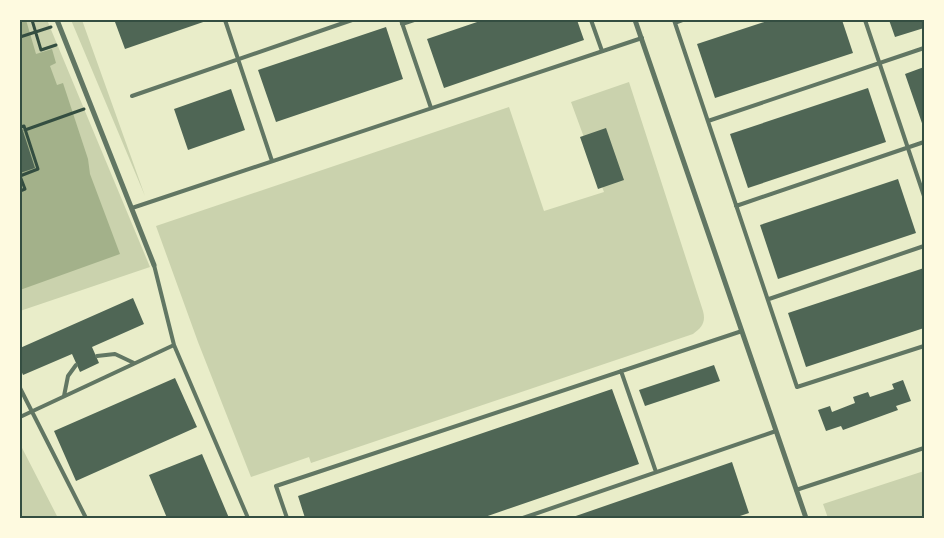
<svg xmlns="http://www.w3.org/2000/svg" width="944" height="538" font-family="Inter,sans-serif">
  <rect width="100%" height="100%" fill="#e9edc9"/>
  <path fill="#cad2ad" d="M 20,20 L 47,20 L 150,267 L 20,311 Z
    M 71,20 L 82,20 L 145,196 Z
    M 629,82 L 703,311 C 706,322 702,328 693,334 L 311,463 L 309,457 L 251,477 L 198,342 L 156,226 L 509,107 L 544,211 L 604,192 L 571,102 Z
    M 20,444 L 58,518 L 20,518 Z
    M 924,471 L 924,518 L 828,518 L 823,504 Z"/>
  <path fill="#a3b18a" d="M 20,20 L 26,20 L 36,54 L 52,49 L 56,63 L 50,66 L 57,85 L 63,83 L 88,159 L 90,174 L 120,254 L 20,290 Z"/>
  <path fill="#4f6655" d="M 120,20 L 209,20 L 125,49 L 115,22 Z
    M 483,20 L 577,20 L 584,40 L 444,88 L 427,39 Z
    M 770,20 L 842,20 L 853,53 L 715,98 L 697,44 Z
    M 889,20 L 924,20 L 924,28 L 895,37 Z
    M 386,27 L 403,79 L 276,122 L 258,70 Z
    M 924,67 L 924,129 L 905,74 Z
    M 868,88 L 886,142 L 748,188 L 730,134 Z
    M 231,89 L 245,130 L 188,150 L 174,109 Z
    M 22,128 L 35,168 L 20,173 L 20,129 Z
    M 606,128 L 624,180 L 598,189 L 580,137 Z
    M 898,179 L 916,233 L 778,279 L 760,225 Z
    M 924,268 L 924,328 L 806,367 L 788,313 Z
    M 133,298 L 144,324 L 92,347 L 99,363 L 80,372 L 72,354 L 23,375 L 20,368 L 20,348 Z
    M 714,365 L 720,381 L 645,406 L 639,390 Z
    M 175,378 L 197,427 L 76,481 L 54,431 Z
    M 903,380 L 911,401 L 896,406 L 898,410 L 843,430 L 841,426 L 826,431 L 818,410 L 830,406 L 832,412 L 855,403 L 853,397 L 868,392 L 870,397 L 894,389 L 892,384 Z
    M 612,389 L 639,464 L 482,518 L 305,518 L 298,496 Z
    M 202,454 L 229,518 L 167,518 L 149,475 Z
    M 732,462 L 749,513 L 734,518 L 570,518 Z"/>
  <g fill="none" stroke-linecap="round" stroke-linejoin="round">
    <path stroke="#344e41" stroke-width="3" d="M 32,20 L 41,50 L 56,45
      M 20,37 L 51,27
      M 20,127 L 24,126 L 38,169 L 20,176
      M 25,130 L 84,109
      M 20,176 L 25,189 L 20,191"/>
    <path stroke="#617663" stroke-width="4" d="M 225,20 L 272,161
      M 401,20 L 431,108
      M 591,20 L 602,51
      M 674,20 L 797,387 L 924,346
      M 865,20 L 924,196
      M 675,23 L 683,20
      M 402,24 L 414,20
      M 132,96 L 352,20
      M 708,121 L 924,48
      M 736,206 L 924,142
      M 132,208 L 642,38
      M 154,265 L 174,345 L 248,518
      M 769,299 L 924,246
      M 97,356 L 115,354 L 134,363
      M 621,371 L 656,472
      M 20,388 L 86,518
      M 64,396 L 68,376 L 76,365
      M 20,417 L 174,345
      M 796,490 L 924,448
      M 287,518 L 276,486 L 742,331
      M 523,518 L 776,431"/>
    <path stroke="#617663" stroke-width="5" d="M 57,20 L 154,265
      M 635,20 L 806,518"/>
  </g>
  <rect width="944" height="538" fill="none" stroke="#fefae0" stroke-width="42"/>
  <rect x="21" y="21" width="902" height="496" fill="none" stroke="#344e41" stroke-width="2"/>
</svg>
